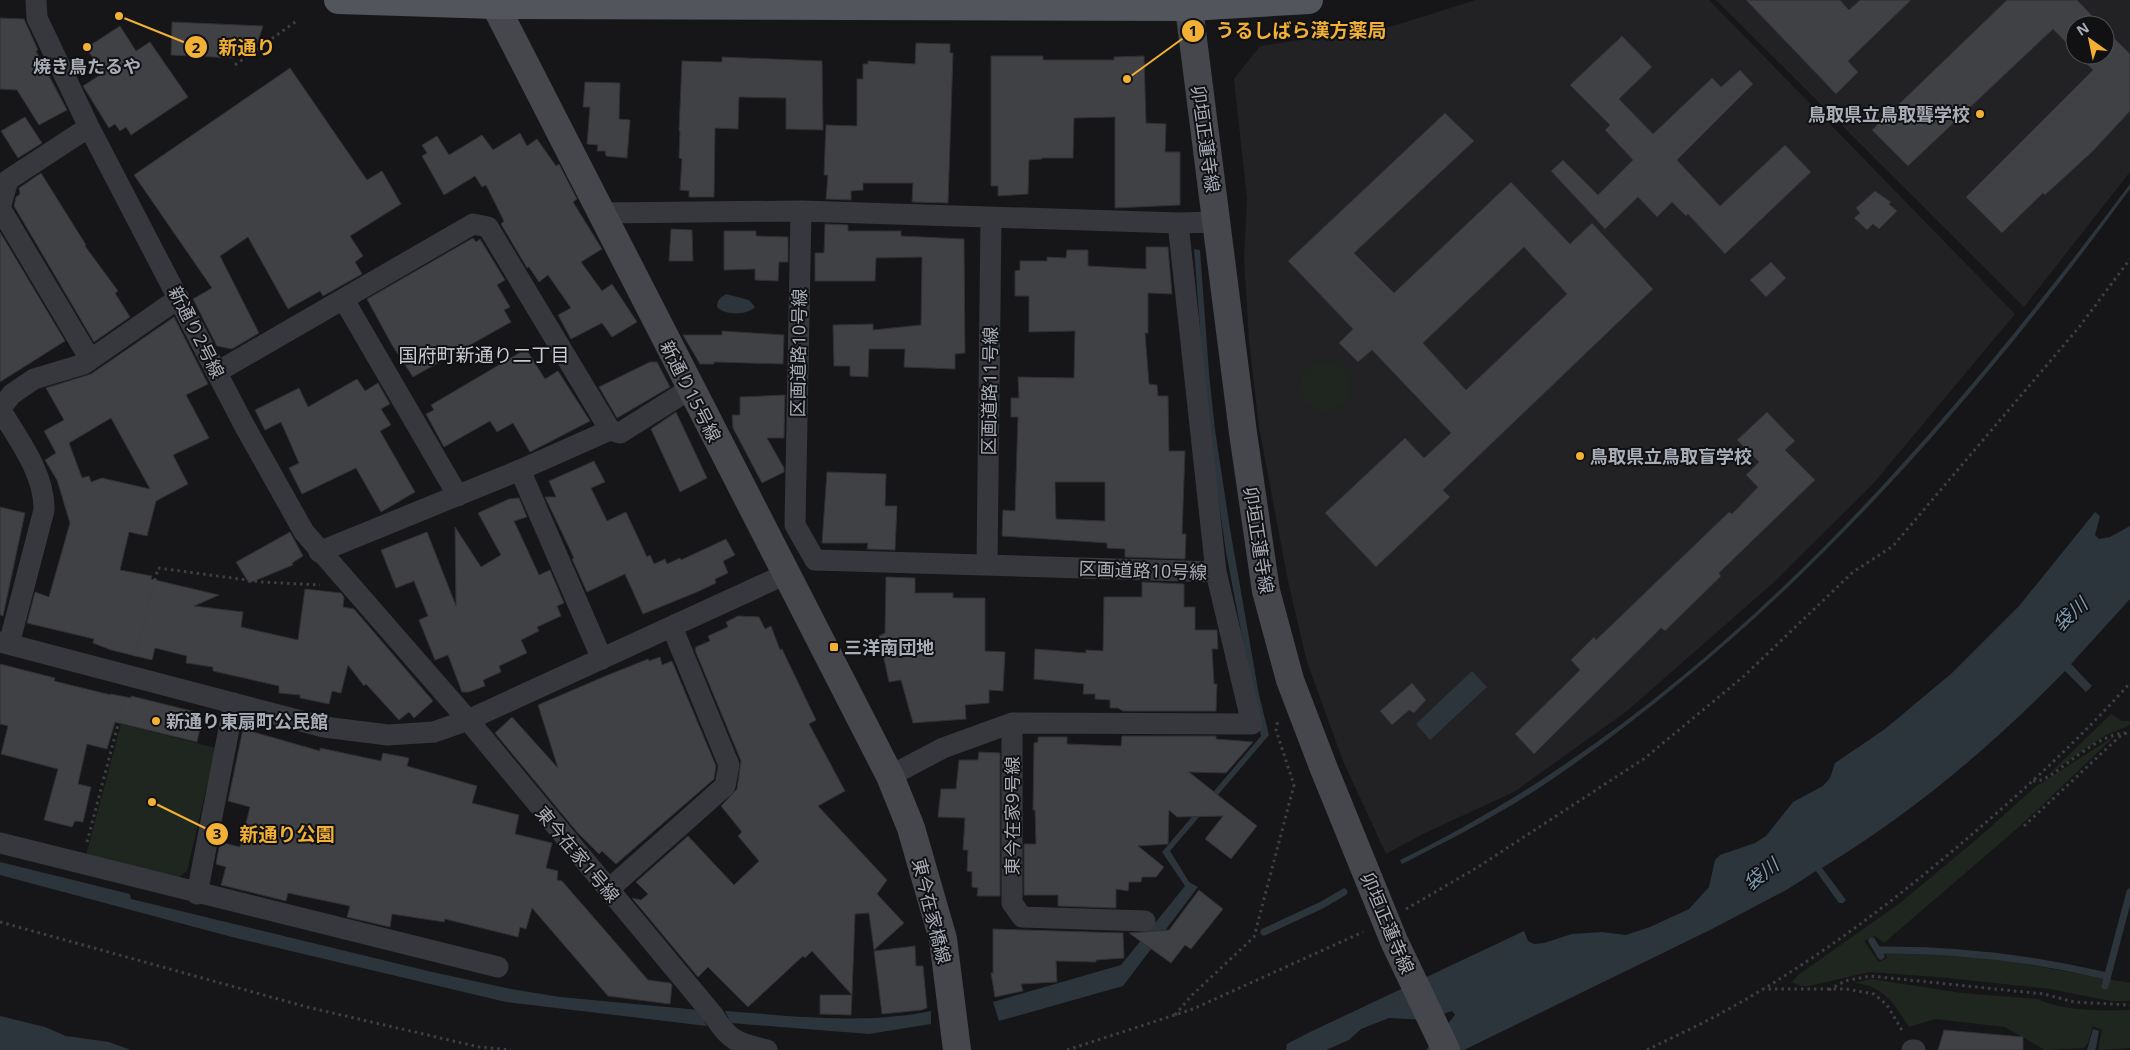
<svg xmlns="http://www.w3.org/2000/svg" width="2130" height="1050" font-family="'Noto Sans','Noto Sans JP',sans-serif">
  <rect width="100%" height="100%" fill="#161618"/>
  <path fill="#222225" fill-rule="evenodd" d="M 1476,0 L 1709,0 L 2015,314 L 1872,485 L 1773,583 L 1627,711 L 1514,792 L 1427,832 L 1386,854 L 1343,761 L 1307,662 L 1288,581 L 1259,427 L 1249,341 L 1244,258 L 1247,199 L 1234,79 L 1260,46 L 1393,26 Z
    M 1716,0 L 2130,0 L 2130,172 L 2024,307 ZM 2075,25 L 2105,25 L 2105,55 L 2075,55 Z"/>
  <path fill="#1e261f" d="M1300 386a25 25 0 1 1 50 0a25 25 0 1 1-50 0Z
    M 2111,714 L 2122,721 L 2130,721 L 2130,725 L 2104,736 L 2048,775 Z
    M 121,724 L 216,748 L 187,871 L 179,877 L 86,855 Z
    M 2116,735 L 2020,826 L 1884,943 L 1875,936 L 1864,941 L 1879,962 L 1887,958 L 1885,953 L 1976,955 L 2130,983 L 2130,1001 L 2111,1001 L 2050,989 L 1948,978 L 1870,972 L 1809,986 L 1800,986 L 1792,982 L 1798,975 L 1900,903 L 1977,839 L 2035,787 Z
    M 1871,979 L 1962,993 L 2038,999 C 2061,1011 2104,1011 2130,1010 L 2130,1048 L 2098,1050 L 2102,1030 L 2093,1026 L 2088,1043 L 2084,1048 L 2045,1050 L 2005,1027 L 1935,1019 L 1909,1027 C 1894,1004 1884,985 1853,983 Z"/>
  <path fill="#2c353c" d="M 2130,184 L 2130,189 C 1967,412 1781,623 1551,780 C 1504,812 1453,838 1402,864 L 1400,860 C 1704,712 1931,450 2130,184 Z
    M 1194,249 L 1200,250 L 1209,373 L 1215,430 L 1230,529 L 1259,695 L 1269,735 L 1170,851 L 1189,882 L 1198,887 L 1123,986 L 999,1021 L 993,1002 L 1121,965 L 1185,886 L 1162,852 L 1261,736 L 1226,552 L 1207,420 Z
    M 726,294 L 749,300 L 755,307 C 748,315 725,316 717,307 C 717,300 720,298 726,294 Z
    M 2095,512 L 2100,516 L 2095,535 L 2099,539 L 2110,537 L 2130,526 L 2130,599 L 2071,664 L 2092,686 L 2086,692 L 2065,671 C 1992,746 1911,814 1822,868 L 1846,900 L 1843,903 L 1839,903 L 1816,871 L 1788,889 L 1712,929 L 1464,1050 L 1426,1050 L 1455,1015 L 1452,1011 L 1425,1020 L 1389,1018 L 1361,1029 L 1349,1040 L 1326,1050 L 1286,1050 L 1287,1044 L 1308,1033 L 1524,931 L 1528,941 L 1534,944 L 1544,943 L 1572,934 L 1602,932 L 1626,935 L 1650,927 L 1689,909 L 1709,887 L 1715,860 L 1720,855 L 1755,843 L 1766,836 L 1793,802 L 1823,786 L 1830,778 L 1835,763 L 1885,729 L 1952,673 L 2019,606 Z
    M 1472,671 L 1487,687 L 1430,740 L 1416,724 Z
    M 0,862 L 130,894 L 131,899 L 432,972 L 511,989 L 560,997 L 699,1010 L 707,1026 L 506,1002 L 232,937 L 0,875 Z
    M 725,1011 C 795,1016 862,1025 931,1011 L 931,1024 L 869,1034 L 731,1023 Z
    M 0,1016 L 45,1027 L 66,1036 L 109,1042 L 131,1050 L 0,1050 Z
    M 2093,1029 L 2099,1031 L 2096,1048 L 2095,1050 L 2087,1050 Z"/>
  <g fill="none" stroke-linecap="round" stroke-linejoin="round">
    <path stroke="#2c353c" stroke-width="7" d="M 1264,932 L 1322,905 L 1344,892
      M 1872,941 L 1881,956
      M 1878,950 C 1956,949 2031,958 2107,976
      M 2105,986 L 2130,892"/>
  </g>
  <path fill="#404145" stroke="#303034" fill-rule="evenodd" d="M 1746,0 L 1840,0 L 1849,10 L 1860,0 L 1911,0 L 1848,61 L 1858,72 L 1836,94 Z
    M 2007,0 L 2077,0 L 2101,25 L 2075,25 L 2075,52 L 2053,29 L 1908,166 L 1872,130 Z
    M 0,18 L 24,19 L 38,50 L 36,51 L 67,110 L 39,125 L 17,90 L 0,89 Z
    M 172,22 L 263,26 L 257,44 L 251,43 L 234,58 L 171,55 Z
    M 120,26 L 136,51 L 150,42 L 188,97 L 131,135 L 126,127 L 120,131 L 115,124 L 109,128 L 83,86 L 103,73 L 86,48 Z
    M 2105,29 L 2130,54 L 2130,111 L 2093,151 L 2045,195 L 2043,193 L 2002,233 L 1966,197 L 2093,70 L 2078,55 L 2105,55 Z
    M 1622,36 L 1652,67 L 1619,99 L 1653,134 L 1712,78 L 1721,87 L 1740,70 L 1753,84 L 1677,160 L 1720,206 L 1785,145 L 1811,172 L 1725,254 L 1688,214 L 1686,216 L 1672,202 L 1657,217 L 1638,197 L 1605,229 L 1551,171 L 1563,160 L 1598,195 L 1633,160 L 1605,130 L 1610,125 L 1570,85 Z
    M 916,43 L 950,44 L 950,53 L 953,53 L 948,203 L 912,202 L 913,183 L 863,183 L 863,190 L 851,191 L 851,200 L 826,199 L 828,175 L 824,175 L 826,125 L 857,126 L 857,79 L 863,79 L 863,64 L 868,64 L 868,61 L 915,64 Z
    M 991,56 L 1043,56 L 1043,60 L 1114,60 L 1114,57 L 1144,56 L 1146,123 L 1166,124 L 1165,152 L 1180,152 L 1180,205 L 1115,208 L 1115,117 L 1074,118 L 1073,158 L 1042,158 L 1042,159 L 1029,160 L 1028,194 L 998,196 L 998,186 L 991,186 Z
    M 722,57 L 822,61 L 823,130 L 786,129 L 786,98 L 739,97 L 738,129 L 715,128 L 714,197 L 689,197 L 689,191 L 680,190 L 682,159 L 679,158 L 680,131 L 679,131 L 682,61 L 722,62 Z
    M 290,68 L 367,180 L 382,171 L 401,204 L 350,236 L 363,256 L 355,262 L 362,274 L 323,296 L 320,291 L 288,309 L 248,237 L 220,256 L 259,333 L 232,349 L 217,346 L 193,299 L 212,288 L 134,175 Z
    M 585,82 L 620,83 L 619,119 L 630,120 L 627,158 L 606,156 L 605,151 L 597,151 L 598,145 L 587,144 L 590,107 L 583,107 Z
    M 1445,113 L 1474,141 L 1354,253 L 1394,293 L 1511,182 L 1570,244 L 1592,223 L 1653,289 L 1443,490 L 1450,497 L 1376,567 L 1325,513 L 1405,438 L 1424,458 L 1451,433 L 1372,350 L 1358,362 L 1339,343 L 1353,329 L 1288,261 ZM 1524,247 L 1567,294 L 1466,390 L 1423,343 Z
    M 25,117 L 42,143 L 18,158 L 1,131 Z
    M 520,133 L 527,146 L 537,139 L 556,166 L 559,164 L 577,199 L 573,202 L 602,249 L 581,262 L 602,291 L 612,284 L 637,322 L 612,337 L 602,323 L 571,339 L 558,315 L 571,308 L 548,275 L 539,282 L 529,267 L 527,268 L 501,224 L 504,221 L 486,185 L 482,187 L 475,176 L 444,195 L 422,156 L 427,153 L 422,145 L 437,136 L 449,155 L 482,135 L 493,150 Z
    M 41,173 L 86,245 L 85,246 L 118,291 L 115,293 L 130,317 L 94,342 L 14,206 L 16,197 L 20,194 L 19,188 Z
    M 1875,191 L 1891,202 L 1889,204 L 1897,211 L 1879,229 L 1873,224 L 1867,230 L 1854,218 L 1860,213 L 1856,208 Z
    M 825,224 L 848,225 L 848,231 L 901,231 L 901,236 L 964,239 L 965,353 L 955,354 L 955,369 L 904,367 L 905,349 L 869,349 L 868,377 L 850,376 L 850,366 L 834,366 L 833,325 L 873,324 L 873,330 L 921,325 L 922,257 L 876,258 L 875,281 L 815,281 L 815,253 L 824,253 Z
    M 671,229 L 692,230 L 693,261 L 669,261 Z
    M 724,231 L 756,231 L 756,236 L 788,237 L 788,262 L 779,262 L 778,281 L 755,280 L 755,269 L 724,270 Z
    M 0,232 L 65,341 L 0,382 Z
    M 473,238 L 476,242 L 480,239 L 505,280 L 497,285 L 510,307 L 504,310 L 511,322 L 413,377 L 392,345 L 367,299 Z
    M 1146,247 L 1168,247 L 1172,294 L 1148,293 L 1148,333 L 1145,333 L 1149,384 L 1157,385 L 1158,396 L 1168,396 L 1169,451 L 1185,451 L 1182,534 L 1186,534 L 1185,559 L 1125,557 L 1125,549 L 1107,548 L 1107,543 L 1002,536 L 1003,510 L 1015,511 L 1018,417 L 1011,417 L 1011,398 L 1019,398 L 1018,377 L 1074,378 L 1075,331 L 1029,332 L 1029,296 L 1015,296 L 1015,271 L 1020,270 L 1020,261 L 1047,261 L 1047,257 L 1066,258 L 1067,250 L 1088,250 L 1088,266 L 1146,269 ZM 1055,482 L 1105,482 L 1105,521 L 1056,519 Z
    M 1771,262 L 1786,278 L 1766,297 L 1750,280 Z
    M 174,317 L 208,384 L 186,395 L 209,438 L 173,455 L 188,484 L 156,501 L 147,536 L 129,532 L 120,570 L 152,576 L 151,579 L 219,595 L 194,606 L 243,612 L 241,627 L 298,640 L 305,589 L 341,593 L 344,597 L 343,607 L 354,609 L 433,701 L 414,718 L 409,712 L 399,720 L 366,684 L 364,686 L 348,665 L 341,693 L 332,691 L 329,704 L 300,698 L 300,695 L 279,693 L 279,686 L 213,671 L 213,667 L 186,663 L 187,656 L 155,648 L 152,660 L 111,650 L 93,643 L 94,639 L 27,623 L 35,592 L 49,597 L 70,523 L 57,480 L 45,460 L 56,453 L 44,431 L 64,420 L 46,388 L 91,374 ZM 111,418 L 150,489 L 102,478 L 91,482 L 89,476 L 82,478 L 69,443 Z
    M 722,331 L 784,335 L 783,364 L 714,362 L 714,364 L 700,364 L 683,335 L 722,335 Z
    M 526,349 L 545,379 L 558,371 L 590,421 L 530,452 L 513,423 L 497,432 L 490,421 L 444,447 L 426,414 L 434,410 L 431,405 Z
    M 650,362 L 657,362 L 670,387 L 617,418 L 599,387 Z
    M 357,379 L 365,391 L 378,383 L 390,404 L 381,409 L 391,425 L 380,431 L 415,492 L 381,512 L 356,468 L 302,494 L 289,468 L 299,463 L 281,422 L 265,430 L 255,410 L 299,388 L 308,407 Z
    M 785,395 L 784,438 L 767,438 L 784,468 L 784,472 L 762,483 L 733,428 L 732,415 L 740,415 L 740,397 Z
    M 676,412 L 707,478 L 680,492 L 651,429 Z
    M 1767,412 L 1795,441 L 1785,450 L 1815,480 L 1719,573 L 1721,576 L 1665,631 L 1661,628 L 1534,754 L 1515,734 L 1580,670 L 1571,660 L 1594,637 L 1596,640 L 1729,512 L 1732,514 L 1758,487 L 1746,475 L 1759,462 L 1737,440 Z
    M 594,461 L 605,482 L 591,488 L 607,521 L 626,512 L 647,557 L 650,555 L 654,564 L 665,559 L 667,564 L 680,558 L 681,560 L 726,539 L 735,555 L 723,561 L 728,573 L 715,579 L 716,583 L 697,592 L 643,614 L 625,574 L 587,592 L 572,559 L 574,558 L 545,497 L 556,497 L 549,481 Z
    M 827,472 L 886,474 L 885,506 L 897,506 L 895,550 L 867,549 L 868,543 L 822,543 Z
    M 519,498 L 527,517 L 514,521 L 539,575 L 550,570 L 564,603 L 557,606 L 561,616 L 537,627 L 539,631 L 521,640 L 527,653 L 499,666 L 501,672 L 483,680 L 485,686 L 469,692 L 462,692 L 448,655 L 435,660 L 419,620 L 428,616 L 414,581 L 396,588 L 381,550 L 427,532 L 456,606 L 455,527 L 481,567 L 501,555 L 478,513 L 509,499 Z
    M 0,507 L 25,513 L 3,616 L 0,615 Z
    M 290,532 L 303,556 L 292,563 L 293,565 L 249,583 L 236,562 Z
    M 886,577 L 915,578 L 915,593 L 953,593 L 953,598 L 985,598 L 985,651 L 1005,652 L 1003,691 L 989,690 L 989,703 L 965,705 L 966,719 L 913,723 L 901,680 L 889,682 L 879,636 L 885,633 Z
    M 1142,582 L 1184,584 L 1184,607 L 1195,607 L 1195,630 L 1217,630 L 1218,649 L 1212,649 L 1214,684 L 1217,684 L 1216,711 L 1123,711 L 1118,708 L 1110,708 L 1110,700 L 1095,699 L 1095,694 L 1083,694 L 1084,684 L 1034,679 L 1035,649 L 1086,653 L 1086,650 L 1103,651 L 1104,597 L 1142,597 Z
    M 738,616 L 759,617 L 765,629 L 771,626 L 780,650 L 782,649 L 816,720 L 809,724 L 845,791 L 818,806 L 887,880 L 877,894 L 904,923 L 874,950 L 869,913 L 855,914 L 852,995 L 812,951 L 805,958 L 803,956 L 748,1007 L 708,967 L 698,977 L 632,898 L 641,900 L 648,894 L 636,882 L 688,836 L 734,885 L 759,861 L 738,836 L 742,832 L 721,806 L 737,789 L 741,761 L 695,650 L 696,647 L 710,641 L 708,636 L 728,627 L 726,622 Z
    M 660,657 L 662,665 L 672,661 L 716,766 L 714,779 L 616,864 L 602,851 L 599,854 L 577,832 L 495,733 L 512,717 L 558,768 L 538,705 L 608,675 L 648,659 L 649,661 Z
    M 0,664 L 55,678 L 54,681 L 111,695 L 111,694 L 131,698 L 131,696 L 196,712 L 195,716 L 202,719 L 197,742 L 115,722 L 107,749 L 87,744 L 78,784 L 91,787 L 83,822 L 75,821 L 72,827 L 44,820 L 58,769 L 1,754 L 8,726 L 0,724 Z
    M 1412,683 L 1426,700 L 1414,713 L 1409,710 L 1392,725 L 1380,711 Z
    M 243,729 L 320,751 L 320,748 L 381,761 L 383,753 L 409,758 L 407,766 L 477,786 L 472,803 L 519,815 L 515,834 L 552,843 L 546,868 L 558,871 L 557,880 L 562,881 L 648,980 L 670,983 L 672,985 L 670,1004 L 608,996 L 532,908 L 526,929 L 520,927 L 518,937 L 445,919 L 444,922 L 392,914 L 390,927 L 347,917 L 350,906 L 288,893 L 286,901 L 221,885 L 226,867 L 216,864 L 220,842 L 240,847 L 250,807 L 228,801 Z
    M 1122,736 L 1216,736 L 1216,739 L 1253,742 L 1226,773 L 1189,772 L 1257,826 L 1231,859 L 1205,839 L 1223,816 L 1177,817 L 1169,810 L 1168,844 L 1138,846 L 1164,867 L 1156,877 L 1142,877 L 1141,882 L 1129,882 L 1128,891 L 1116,889 L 1116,908 L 1058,906 L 1058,895 L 1024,895 L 1024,844 L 1036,844 L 1035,810 L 1033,810 L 1034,743 L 1038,742 L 1038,737 L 1067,737 L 1067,744 L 1121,746 Z
    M 979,752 L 1000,753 L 1000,896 L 977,896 L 978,888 L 972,887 L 972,872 L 967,871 L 968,850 L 963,850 L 965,818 L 938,817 L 941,789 L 956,789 L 959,760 L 978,760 Z
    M 1199,890 L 1223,909 L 1191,949 L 1185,945 L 1171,963 L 1129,933 L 1169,930 Z
    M 993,929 L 1123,933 L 1124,958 L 1096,960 L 1096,962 L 1056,961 L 1057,982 L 1021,984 L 1023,991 L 995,997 L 991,973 L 993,973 Z
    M 915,946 L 916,966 L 923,966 L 927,1008 L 921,1010 L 882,1014 L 874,951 Z
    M 820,995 L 852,995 L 851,1015 L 820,1014 Z
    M 1944,1030 L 2023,1037 L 2023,1050 L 1938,1050 Z"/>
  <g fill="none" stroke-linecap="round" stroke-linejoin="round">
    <path stroke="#3d3f44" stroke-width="3" stroke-dasharray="2.5 4" stroke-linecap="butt" d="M 235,65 L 298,20
      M 135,656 L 158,568 L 262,582 L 320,585
      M 2033,781 L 2042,780 L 2051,775 C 2070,762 2101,734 2125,733
      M 2024,826 L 2119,737 L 2130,731
      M 87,842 L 125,698
      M 1406,909 L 1478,867 L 1645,758 L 1744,676 L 1853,572 L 1893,546 L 2080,326 L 2130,259
      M 0,922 L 307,1007 L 479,1047 L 511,1050
      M 1762,989 L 1846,989 L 1874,994 L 1887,1005 L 1903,1032
      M 1829,990 L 1845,981 L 1870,976 L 2044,994 L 2074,1002 L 2130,1005
      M 1175,1015 L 1191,996 L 1254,937 L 1294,785 L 1276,730 L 1278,720
      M 1067,1050 L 1193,1009 L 1363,932
      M 1647,1050 C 1673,1037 1700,1025 1725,1011 C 1811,964 1889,905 1963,842 C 2021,793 2079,740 2130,683"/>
    <path stroke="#37383d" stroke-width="21" d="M 36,0 L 37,18 L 89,127 L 244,425 L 304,532 L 468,720 L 714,1016 C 730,1042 738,1043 767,1050
      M 89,127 L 8,180 L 0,208 L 90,359
      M 601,213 L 801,211 L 1178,223 L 1216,572 L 815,560 L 795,525 L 801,211
      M 1178,223 L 1217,222
      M 344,300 L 458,496
      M 217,372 L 473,224 L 488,227 L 610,430
      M 0,409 C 18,439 45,474 44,510 L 9,644
      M 0,409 L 12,394 L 34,379 L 84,364 L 179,298
      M 520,470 L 602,659
      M 319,552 L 520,470 L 610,430 L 620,433 L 690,389
      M 987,565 L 991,218
      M 0,642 L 324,727 L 388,735 L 434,732 L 468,720 L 786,574
      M 1012,723 L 1252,724 L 1216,572
      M 890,776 L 943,748 L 1012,723 L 1012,903 L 1022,917 L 1145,921
      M 0,843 L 498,967
      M 608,890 L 725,786 L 729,765 L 672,627
      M 197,894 L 234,703
      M 1912,1050 L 1915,1050"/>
    <path stroke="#45474d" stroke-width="28" d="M 1188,0 L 1243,433 L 1266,591 L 1290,680 L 1324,769 L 1394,941 L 1446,1050
      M 495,5 L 890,776 L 911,828 L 943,939 L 957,1050"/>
    <path stroke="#53555c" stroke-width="28" d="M 338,0 L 495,5 L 1189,7 L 1309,0"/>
  </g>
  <g fill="#f2b134" stroke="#111113" stroke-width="2">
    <circle cx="87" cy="47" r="5"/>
    <circle cx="1980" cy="114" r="5"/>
    <circle cx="1580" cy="456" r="5"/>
    <rect x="829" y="642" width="10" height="10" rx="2.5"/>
    <circle cx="156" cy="721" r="5"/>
  </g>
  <g text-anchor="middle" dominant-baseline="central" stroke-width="4" stroke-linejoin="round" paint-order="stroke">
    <g font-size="18" font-weight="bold" fill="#a8adb8" stroke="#111113" text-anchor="start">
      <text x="87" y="66" text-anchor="middle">焼き鳥たるや</text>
      <text x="1970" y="114" text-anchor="end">鳥取県立鳥取聾学校</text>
      <text x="1590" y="456">鳥取県立鳥取盲学校</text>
      <text x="844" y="647">三洋南団地</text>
      <text x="166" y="721">新通り東扇町公民館</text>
    </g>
    <g font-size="18" fill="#a8adb8" stroke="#111113">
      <text transform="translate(1206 139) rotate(82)">卯垣正蓮寺線</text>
      <text transform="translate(197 332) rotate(63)">新通り2号線</text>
      <text transform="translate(798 353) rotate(-89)">区画道路10号線</text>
      <text transform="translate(691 391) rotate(63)">新通り15号線</text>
      <text transform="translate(989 391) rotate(-89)">区画道路11号線</text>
      <text transform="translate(1259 540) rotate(81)">卯垣正蓮寺線</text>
      <text transform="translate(1143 570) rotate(2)">区画道路10号線</text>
      <text transform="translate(1012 816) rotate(-90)">東今在家9号線</text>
      <text transform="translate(578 854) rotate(50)">東今在家1号線</text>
      <text transform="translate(932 911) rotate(76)">東今在家橋線</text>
      <text transform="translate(1388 923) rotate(67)">卯垣正蓮寺線</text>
    </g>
    <g font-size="19" fill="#c9ccd4" stroke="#111113">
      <text x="484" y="355">国府町新通り二丁目</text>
    </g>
    <g font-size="19" font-style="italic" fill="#7f9bb3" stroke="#111113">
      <text transform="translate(2070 614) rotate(-42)">袋川</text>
      <text transform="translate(1761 874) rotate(-38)">袋川</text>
    </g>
  </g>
  <path fill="none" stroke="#f2b134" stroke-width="2" d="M1127 79L1193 31M119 16L196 47M152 802L217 834"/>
  <g fill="#f2b134" stroke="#111113" stroke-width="2">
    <circle cx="1127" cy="79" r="5"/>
    <circle cx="119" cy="16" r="5"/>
    <circle cx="152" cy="802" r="5"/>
    <circle cx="1193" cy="31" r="12"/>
    <circle cx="196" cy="47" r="12"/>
    <circle cx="217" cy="834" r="12"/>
  </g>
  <g font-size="15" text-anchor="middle" font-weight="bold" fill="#111">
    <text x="1193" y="36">1</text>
    <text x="196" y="53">2</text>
    <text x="217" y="839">3</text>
  </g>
  <g font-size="19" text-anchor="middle" font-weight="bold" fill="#f2b134" stroke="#111113" stroke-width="4" stroke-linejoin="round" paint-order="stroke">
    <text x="1301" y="37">うるしばら漢方薬局</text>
    <text x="247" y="54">新通り</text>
    <text x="287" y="841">新通り公園</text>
  </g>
  <g transform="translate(2090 40) rotate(327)"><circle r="24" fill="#111113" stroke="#4d4f55"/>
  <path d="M0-4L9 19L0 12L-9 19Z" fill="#f2b134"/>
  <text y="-8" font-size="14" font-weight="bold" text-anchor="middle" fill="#a8adb8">N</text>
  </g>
</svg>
